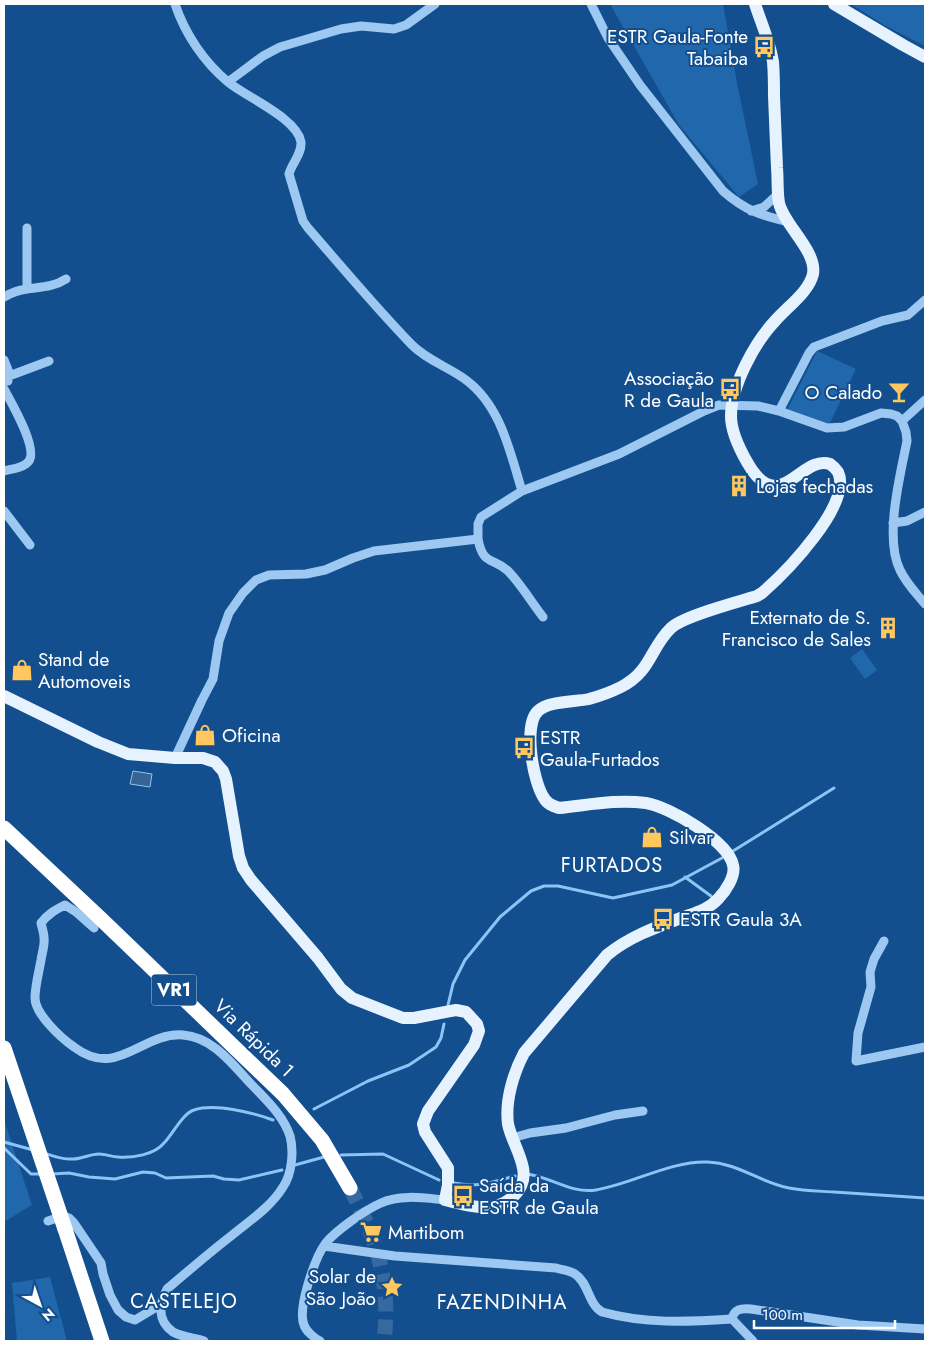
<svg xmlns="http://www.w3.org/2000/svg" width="929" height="1345" font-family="Jost,sans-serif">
  <rect width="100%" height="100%" fill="#134f8e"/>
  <path fill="#2167ab" d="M 610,4 L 723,4 L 737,83 L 758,184 L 739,197 L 679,125 Z
    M 851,4 L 925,4 L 925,46 L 884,25 Z
    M 817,351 L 856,369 L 829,425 L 787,410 Z
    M 862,649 L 877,670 L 865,679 L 850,658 Z
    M 4,1120 L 32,1205 L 4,1222 Z
    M 50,1277 L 67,1341 L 17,1341 L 12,1283 Z"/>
  <path fill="#376492" stroke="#8ec3f5" d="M 133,771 L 152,774 L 150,787 L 130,784 Z"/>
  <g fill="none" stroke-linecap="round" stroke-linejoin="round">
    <path stroke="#8ec3f5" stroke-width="3" d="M 733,851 L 834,788
      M 685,877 L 711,896
      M 448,1005 L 453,984 L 465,960 L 500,917 L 531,891 L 544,886 L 558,886 L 613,898 L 672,885 L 722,858
      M 314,1109 L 368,1081 L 409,1065 L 436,1047 L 441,1038 L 444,1024
      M 4,1142 L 33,1150
      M 4,1148 L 31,1174 L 43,1174
      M 44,1153 C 53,1156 63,1160 73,1159 C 82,1159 90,1154 99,1154 C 106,1154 112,1157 118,1157 C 133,1158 154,1155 164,1143 C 172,1135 183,1113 194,1110 C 215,1103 254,1113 273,1120
      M 341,1155 L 383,1154 L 439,1180
      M 295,1165 L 324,1157
      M 52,1174 L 69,1173 L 89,1177 L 115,1179 L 143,1172 L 155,1173 L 166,1178 L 213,1176 L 224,1179 L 239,1180 L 282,1170
      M 527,1174 C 551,1177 571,1194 596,1190 C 632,1184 670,1161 707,1162 C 738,1163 759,1182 789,1188 C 804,1191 819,1191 834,1192 C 865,1194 895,1196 925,1198
      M 454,1183 C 478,1188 492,1182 515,1176"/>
    <path stroke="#36699f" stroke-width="15" stroke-dasharray="15 8" stroke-linecap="butt" d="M 350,1188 C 377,1241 391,1281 384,1341"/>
    <path stroke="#9dc8f1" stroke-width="9" d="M 175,4 C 185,34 204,62 228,82 C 246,97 297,118 301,142 C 302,154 292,163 289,174 L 303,221 L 308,228 C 342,267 376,308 412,345 C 428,361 449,367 466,380 C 501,406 510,452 522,491 L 619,454 L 704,411 L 719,405 L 758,406 L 779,411 L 827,428 L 844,427 L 881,413 L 891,414 L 897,416 L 902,421
      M 591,4 L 608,38 L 640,85 L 723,191 C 746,211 760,215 789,222
      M 228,82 L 263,56 L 280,47 L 341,29 L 361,26 L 394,29 L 406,25 L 435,4
      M 751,211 L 764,207 L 778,194
      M 27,289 L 27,228
      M 4,297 C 11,293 18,290 27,289 C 40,287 54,287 66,279
      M 4,360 L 8,370 L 8,381
      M 9,376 L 49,361
      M 925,400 L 902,421 L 906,432 L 907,441 C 900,476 884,538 900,570 C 906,583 916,593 925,604
      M 779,411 L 809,353 L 814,347 L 882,321 L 908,315 L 925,300
      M 4,471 C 11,469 24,468 29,461 C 38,448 11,402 4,389
      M 4,511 L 30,545
      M 893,523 L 907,521 L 925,512
      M 478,539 C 483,566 493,557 508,571 C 520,583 532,603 543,617
      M 175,758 L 202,700 L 213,679 L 219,641 L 229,613 L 243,593 L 256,580 L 269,575 L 306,574 L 325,570 L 353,558 L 374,551 L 478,539 L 478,524 L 481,517 L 522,491
      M 94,928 L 76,912 L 65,905 C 55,910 48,914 41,923 C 42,928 44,933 44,938 C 45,945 42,953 41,960 C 39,972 35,986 35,998 C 35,1014 61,1038 74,1047 C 118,1080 141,1032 183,1035 C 213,1037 233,1065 252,1085 C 266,1100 283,1115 290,1136 C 294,1151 292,1174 283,1187 C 271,1207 249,1221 231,1236 C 209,1253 188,1271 167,1289 C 159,1304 157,1321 173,1332 C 182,1337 195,1338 204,1341
      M 884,941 L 874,959 L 870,972 L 871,987 L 858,1033 L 856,1061 L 925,1047
      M 512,1138 L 530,1133 L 566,1128 L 615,1115 L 643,1111
      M 48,1221 L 63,1216 L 69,1218 L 74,1223 L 101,1263 L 103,1274 L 110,1295 L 118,1310 L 126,1317 L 135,1320 L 160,1305
      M 324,1246 L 395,1256 L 556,1268 C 562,1270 569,1270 575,1274 C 589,1283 588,1304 602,1312 C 645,1324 687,1322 732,1319
      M 320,1341 C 314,1338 306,1331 304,1325 C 297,1309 315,1258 325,1244 C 335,1231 365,1210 381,1203 C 399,1194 425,1198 445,1200
      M 753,1341 L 732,1319 C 734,1309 741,1308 751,1309 L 858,1325 L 925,1329"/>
    <path stroke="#e7f2ff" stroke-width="12" d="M 834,4 L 903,45 L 925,57
      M 4,696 L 98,742 L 128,754 L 175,758 L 203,758 L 215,762 L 223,771 L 226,779 L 239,856 L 243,868 L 251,880 L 318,958 L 341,989 L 352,998 L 403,1018 L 414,1018 L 456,1010 L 466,1012 L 477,1024 L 479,1031 L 474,1045 L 428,1111 L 423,1124 L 425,1132 L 448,1168 L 448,1185 L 445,1200 C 456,1203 468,1206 479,1207 C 502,1210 528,1193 523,1168 C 520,1152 511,1139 508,1124 C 505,1101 513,1074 524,1053 L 607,955 C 629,937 654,928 681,918 C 694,913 708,910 718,899 C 725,892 736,876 733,865 C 728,841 670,807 646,803 C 616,799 589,805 559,808 C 553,806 547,804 544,798 C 533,782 523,725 538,711 C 548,701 575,702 589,699 C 600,696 611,692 621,687 C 651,672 650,648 671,628 C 683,616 738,602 757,596 L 762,593 C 785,573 853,504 838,472 C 836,469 833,466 830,464 C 801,454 779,519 747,462 C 739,448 731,432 731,416 C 731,386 755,342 775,321 C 787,307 809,292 813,274 C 817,251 784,225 779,203 C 777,192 778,179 777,168 C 776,144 775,120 774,96 C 774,85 774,73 773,62 C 770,42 761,23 755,4"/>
    <path stroke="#fff" stroke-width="15" d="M 4,828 L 101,919 L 283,1094 L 322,1140 L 350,1188
      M 65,1229 L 102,1341"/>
    <path stroke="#fff" stroke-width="15" d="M 4,1048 L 65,1229"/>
  </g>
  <defs>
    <g id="bus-bare" transform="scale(1.725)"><path d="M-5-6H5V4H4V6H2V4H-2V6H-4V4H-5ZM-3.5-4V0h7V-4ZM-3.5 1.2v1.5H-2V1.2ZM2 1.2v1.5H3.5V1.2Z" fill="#ffc75d" stroke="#134f8e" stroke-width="2.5" paint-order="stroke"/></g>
    <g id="bar-bare" transform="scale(1.725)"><path d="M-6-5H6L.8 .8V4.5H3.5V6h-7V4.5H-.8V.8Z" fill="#ffc75d" stroke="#134f8e" stroke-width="2.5" paint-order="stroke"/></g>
    <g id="building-bare" transform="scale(1.725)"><path d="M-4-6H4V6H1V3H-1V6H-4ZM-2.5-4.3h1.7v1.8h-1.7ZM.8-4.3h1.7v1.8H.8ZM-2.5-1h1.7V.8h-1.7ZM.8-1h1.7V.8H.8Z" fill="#ffc75d" stroke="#134f8e" stroke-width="2.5" paint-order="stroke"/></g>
    <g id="shop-bare" transform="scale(1.725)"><path d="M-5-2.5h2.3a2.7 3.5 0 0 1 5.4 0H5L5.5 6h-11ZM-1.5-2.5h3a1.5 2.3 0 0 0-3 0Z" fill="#ffc75d" stroke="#134f8e" stroke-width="2.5" paint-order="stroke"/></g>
    <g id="supermarket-bare" transform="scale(1.725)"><path d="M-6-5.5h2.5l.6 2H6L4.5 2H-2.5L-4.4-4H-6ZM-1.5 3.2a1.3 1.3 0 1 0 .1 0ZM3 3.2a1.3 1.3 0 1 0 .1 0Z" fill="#ffc75d" stroke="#134f8e" stroke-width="2.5" paint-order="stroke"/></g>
    <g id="sight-bare" transform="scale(1.725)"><path d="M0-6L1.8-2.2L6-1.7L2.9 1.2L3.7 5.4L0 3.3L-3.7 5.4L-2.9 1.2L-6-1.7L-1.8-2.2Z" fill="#ffc75d" stroke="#134f8e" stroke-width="2.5" paint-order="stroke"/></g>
  </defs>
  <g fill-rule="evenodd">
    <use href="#bus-bare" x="764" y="47"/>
    <use href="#bus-bare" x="730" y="389"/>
    <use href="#bar-bare" x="899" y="392"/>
    <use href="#building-bare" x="739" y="486"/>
    <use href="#building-bare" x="888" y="628"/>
    <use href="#shop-bare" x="22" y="670"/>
    <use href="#shop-bare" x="205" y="735"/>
    <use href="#bus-bare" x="524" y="748"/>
    <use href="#shop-bare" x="652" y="837"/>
    <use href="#bus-bare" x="663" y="919"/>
    <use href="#bus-bare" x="463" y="1196"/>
    <use href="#supermarket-bare" x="371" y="1232"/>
    <use href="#sight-bare" x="392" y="1287"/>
  </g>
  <g text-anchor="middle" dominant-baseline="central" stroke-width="4" stroke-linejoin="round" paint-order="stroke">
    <rect fill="#134f8e" stroke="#b8cadd" stroke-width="1" x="151.5" y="974.5" width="45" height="31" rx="4"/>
    <g font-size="18" font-weight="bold" fill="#fff">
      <text x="174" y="990">VR1</text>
    </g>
    <g font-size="19" fill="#fff" stroke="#134f8e" text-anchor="start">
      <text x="748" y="36" text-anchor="end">ESTR Gaula-Fonte<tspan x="748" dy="22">Tabaiba</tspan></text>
      <text x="714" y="378" text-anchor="end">Associação<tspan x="714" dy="22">R de Gaula</tspan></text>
      <text x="882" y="392" text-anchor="end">O Calado</text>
      <text x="756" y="486">Lojas fechadas</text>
      <text x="871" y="617" text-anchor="end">Externato de S.<tspan x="871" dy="22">Francisco de Sales</tspan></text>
      <text x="38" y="659">Stand de<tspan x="38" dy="22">Automoveis</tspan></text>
      <text x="222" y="735">Oficina</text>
      <text x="540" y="737">ESTR<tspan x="540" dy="22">Gaula-Furtados</tspan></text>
      <text x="669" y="837">Silvar</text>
      <text x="680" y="919">ESTR Gaula 3A</text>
      <text x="479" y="1185">Saída da<tspan x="479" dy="22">ESTR de Gaula</tspan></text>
      <text x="388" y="1232">Martibom</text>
      <text x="376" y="1276" text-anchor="end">Solar de<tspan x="376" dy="22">São João</tspan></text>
    </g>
    <g font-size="19" fill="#fff" stroke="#134f8e">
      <text transform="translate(254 1038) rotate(44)">Via Rápida 1</text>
    </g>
    <g font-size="20" letter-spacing="1" fill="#fff" stroke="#134f8e">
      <text x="612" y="865">FURTADOS</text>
      <text x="184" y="1301">CASTELEJO</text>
      <text x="502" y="1302">FAZENDINHA</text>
    </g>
  </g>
  <rect width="929" height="1345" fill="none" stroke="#ffffff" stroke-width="10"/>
  <g transform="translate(40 1305) rotate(140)" stroke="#134f8e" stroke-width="4" paint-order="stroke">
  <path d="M0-4L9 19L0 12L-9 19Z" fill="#ffffff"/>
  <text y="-8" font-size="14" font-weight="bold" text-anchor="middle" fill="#ffffff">N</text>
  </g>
  <path d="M754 1320v8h141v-8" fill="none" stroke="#ffffff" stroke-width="2.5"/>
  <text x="762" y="1320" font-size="15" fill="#ffffff" stroke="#134f8e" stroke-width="4" paint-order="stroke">100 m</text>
</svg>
